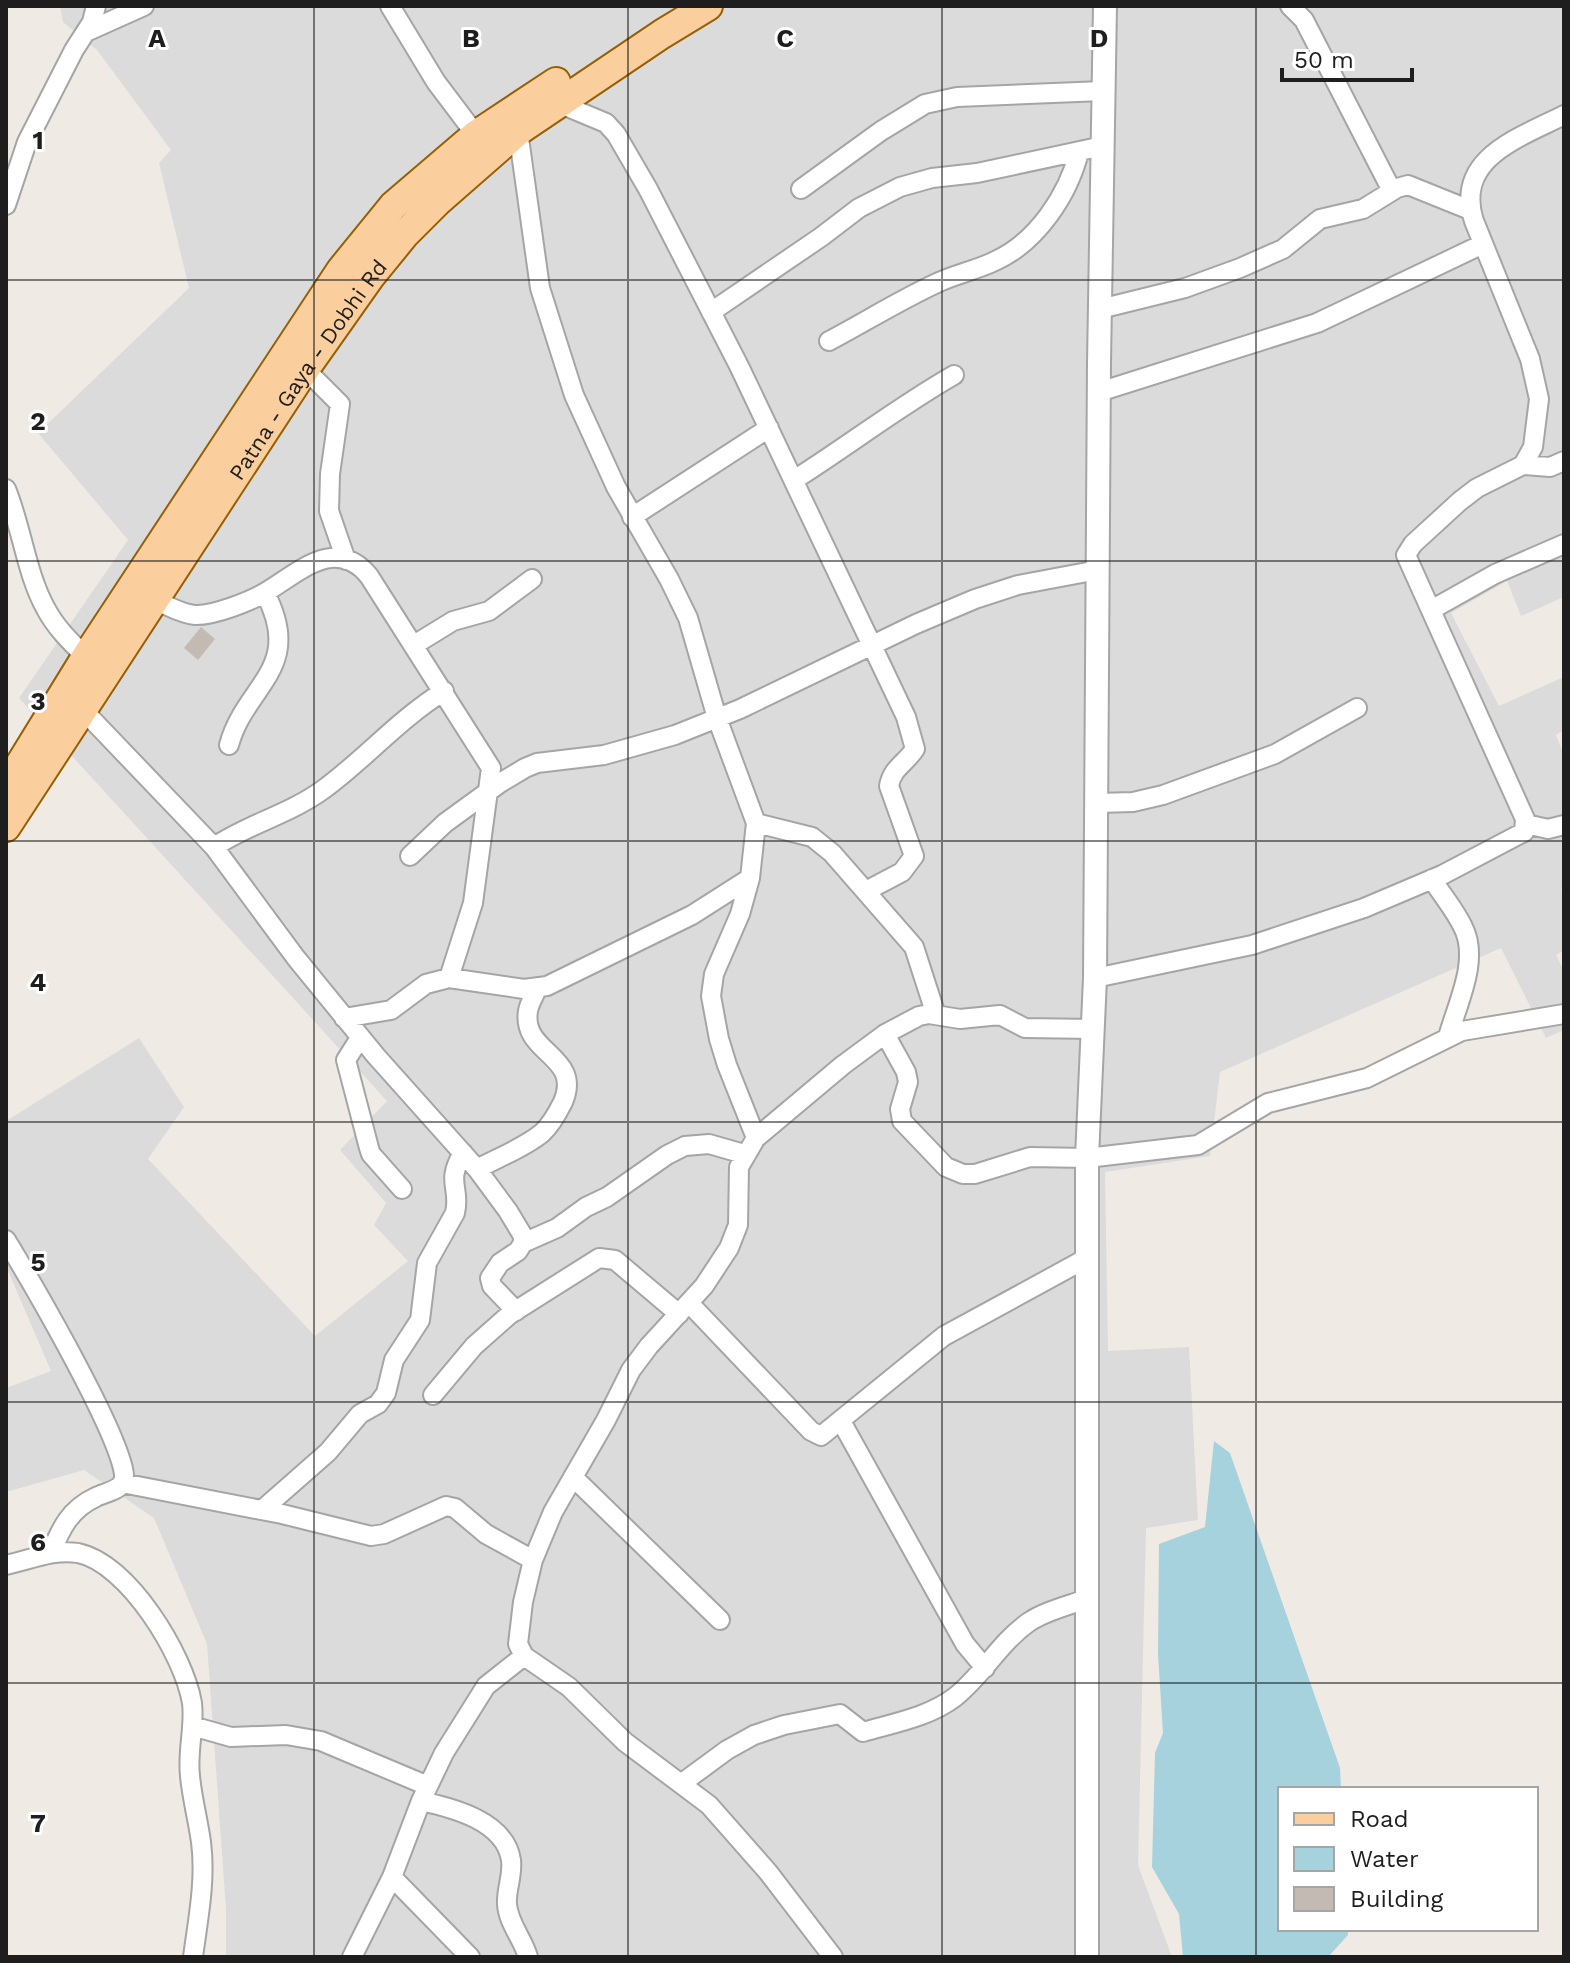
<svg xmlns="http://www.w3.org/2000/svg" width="1570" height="1963" font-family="'Work Sans',sans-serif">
  <rect width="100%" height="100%" fill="#efebe4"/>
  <path fill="#dcdbdb" d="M 60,6 L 1564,6 L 1564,597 L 1521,616 L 1507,581 L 1451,613 L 1499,706 L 1564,677 L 1564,730 L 1556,735 L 1564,755 L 1564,887 L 1561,889 L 1564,895 L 1564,950 L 1556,955 L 1564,971 L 1564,1030 L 1546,1038 L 1501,948 L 1220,1072 L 1210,1156 L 1105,1172 L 1108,1351 L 1189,1347 L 1198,1520 L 1146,1528 L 1138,1865 L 1172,1957 L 226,1957 L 226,1909 L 207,1644 L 154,1518 L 84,1470 L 6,1492 L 6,1388 L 51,1371 L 6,1266 L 6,1121 L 139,1038 L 184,1107 L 148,1159 L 315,1336 L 408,1261 L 374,1225 L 386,1203 L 340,1150 L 387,1101 L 19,698 L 128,540 L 38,433 L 189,288 L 159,163 L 171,150 L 97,50 L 63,22 Z"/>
  <path fill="#a5d2dc" d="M 1214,1441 L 1230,1453 L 1340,1768 L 1341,1789 L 1280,1789 L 1280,1929 L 1348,1929 L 1348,1935 L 1328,1957 L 1183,1957 L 1179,1914 L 1152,1867 L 1155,1753 L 1163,1733 L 1158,1654 L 1159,1544 L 1205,1527 Z"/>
  <path fill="#c3bab3" d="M 201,627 L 215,639 L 198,660 L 184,648 Z"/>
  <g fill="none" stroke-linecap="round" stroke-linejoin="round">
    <g stroke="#a5a5a5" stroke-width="22">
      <path id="minor" d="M 390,6 L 436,82 L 476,135
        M 1290,6 L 1304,20 L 1392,191
        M 86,32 L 144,6
        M 558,103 L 606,123 L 616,134 L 648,189 L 739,366 L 906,717 L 915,749 C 905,764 892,768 889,786 L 914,856 L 902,872 L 866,891
        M 518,131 L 540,288 L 574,395 L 616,487 L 669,579 L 688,618 L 717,718 L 756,823 L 750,878 L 740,914 L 714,974 L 711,996 L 719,1039 L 727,1065 L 756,1138
        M 801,189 L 881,131 L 925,104 L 957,97 L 1103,91
        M 6,205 L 27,142 L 74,50 L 92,22 L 96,6
        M 1100,309 L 1185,288 L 1240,268 L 1283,249 L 1320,219 L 1363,209 L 1397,188 L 1408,185 L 1470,210
        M 711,312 L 821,237 L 859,208 L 900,187 L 932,178 L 977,173 L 1103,146
        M 829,341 C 865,322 900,300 937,283 C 956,274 977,270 995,261 C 1037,242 1068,195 1079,152
        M 305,369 L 340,404 L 330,474 L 329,511 L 346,560
        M 1099,392 L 1317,323 L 1483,244
        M 1523,465 L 1550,467 L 1564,461
        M 794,480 C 848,446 898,407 954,375
        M 6,489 C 22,528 26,573 46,609 C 57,630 75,646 91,662
        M 632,517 L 769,428
        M 154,600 C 167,605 181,614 195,615 C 213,616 251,601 266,592 C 298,573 336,535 369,576 L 491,768 L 473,903 L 449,978
        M 1431,610 L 1495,574 L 1564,544
        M 414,645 L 453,621 L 489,611 L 532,579
        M 82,709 L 214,847 L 296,958 L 376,1056 L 477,1169 L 508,1211 L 523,1236 L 523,1243 L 518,1251 L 500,1263 L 490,1278 L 492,1286 L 516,1311
        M 229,745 C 245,685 305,669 265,593
        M 1097,803 L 1133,802 L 1163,795 L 1275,754 L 1357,708
        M 756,823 L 812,837 L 832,853 L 914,947 L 936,1015
        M 1526,824 L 1548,829 L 1564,825
        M 214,847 C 248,824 290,814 324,789 C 366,758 398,720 444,691
        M 410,856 L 445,823 L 500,783 L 525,768 L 537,763 L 604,755 L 675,735 L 740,709 L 916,624 L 975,599 L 1018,585 L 1098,570
        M 1432,879 C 1442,895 1455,910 1463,927 C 1480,960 1457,1004 1448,1037
        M 1095,978 L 1252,945 L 1364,908 L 1442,875 L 1524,832 L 1525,819 L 1406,555 L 1413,544 L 1460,501 L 1477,488 L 1523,465 L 1533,447 L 1539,399 L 1530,359 L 1474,221 C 1454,158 1519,138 1564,115
        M 344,1018 L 391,1010 L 426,984 L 449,978 L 524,989 L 547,986 L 692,915 L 750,878
        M 885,1034 L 906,1072 L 908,1082 L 900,1109 L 902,1121 L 946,1167 L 963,1174 L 975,1174 L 1030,1157 L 1087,1158 L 1198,1145 L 1268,1103 L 1367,1078 L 1462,1031 L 1564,1014
        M 360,1038 L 346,1060 L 369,1148 L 371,1154 L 402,1189
        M 477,1169 C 497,1158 524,1148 542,1133 C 551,1125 558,1112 563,1102 C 583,1055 521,1054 528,1011 C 529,1004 534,996 537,989
        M 6,1240 C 24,1269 137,1461 123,1483 C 117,1491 104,1493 96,1497 C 70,1509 61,1528 51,1553
        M 523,1243 L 557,1228 L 586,1207 L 607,1197 L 667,1155 L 685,1146 L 709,1144 L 744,1154
        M 689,1303 L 811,1431 L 821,1436 L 944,1336 L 1087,1258
        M 433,1395 L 474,1346 L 509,1315 L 599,1258 L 615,1260 L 679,1314
        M 841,1421 L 965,1644 L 985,1668
        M 573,1477 L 720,1620
        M 122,1483 L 282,1514 L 371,1536 L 384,1534 L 446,1506 L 455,1508 L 486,1534 L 533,1560
        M 262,1510 L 328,1452 L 360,1414 L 378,1404 L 386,1393 L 394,1360 L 420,1320 L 427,1263 L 455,1213 C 461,1187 445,1183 463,1153
        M 6,1565 C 30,1560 53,1549 78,1553 C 128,1563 184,1655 192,1703 C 195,1727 187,1751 190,1776 C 192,1798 198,1820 201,1842 C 206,1880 198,1919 193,1957
        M 192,1726 L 231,1737 L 286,1735 L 321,1741 L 428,1786
        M 682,1783 L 727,1750 L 754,1735 L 784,1725 L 840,1714 L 863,1732 C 894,1723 929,1717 955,1697 C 983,1675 1000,1642 1029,1622 C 1045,1611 1067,1606 1086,1599
        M 421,1801 C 453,1808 505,1821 511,1860 C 513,1875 506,1890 507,1904 C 508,1923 523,1939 528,1957
        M 392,1877 L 470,1957
        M 352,1957 L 392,1877 L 421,1801 L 444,1753 L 486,1686 L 524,1656
        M 833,1957 L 768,1872 L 709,1805 L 625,1742 L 569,1687 L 524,1656 L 518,1644 L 523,1602 L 533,1560 L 553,1512 L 606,1420 L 631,1370 L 649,1346 L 704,1286 L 729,1248 L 738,1225 L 739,1167 L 756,1138 L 843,1065 L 885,1034 L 919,1016 L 929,1014 L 960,1019 L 1000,1015 L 1025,1028 L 1094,1029"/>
    </g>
    <g stroke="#a5a5a5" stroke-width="26">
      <path id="tertiary" d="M 1087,1957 L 1087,1158 L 1095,978 L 1099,363 L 1105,6"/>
    </g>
    <g stroke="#965f02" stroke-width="32">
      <g id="primary">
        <path d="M 6,787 L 86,657 L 341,270 L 393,206 L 476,135 L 556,82"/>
        <path id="s1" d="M 6,827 L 305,369 L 370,277 L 405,234 L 437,202 L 518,131 L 662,34 L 708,6"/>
      </g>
    </g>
    <use href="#minor" stroke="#fff" stroke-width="18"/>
    <use href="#tertiary" stroke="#fff" stroke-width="22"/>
    <use href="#primary" stroke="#fbce9d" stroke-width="28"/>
  </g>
  <path fill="none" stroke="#1e1e1e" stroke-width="2" stroke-opacity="0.55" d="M 314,6 L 314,1957M 628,6 L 628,1957M 942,6 L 942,1957M 1256,6 L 1256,1957M 6,280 L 1564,280M 6,561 L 1564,561M 6,841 L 1564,841M 6,1122 L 1564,1122M 6,1402 L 1564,1402M 6,1683 L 1564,1683"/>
  <g text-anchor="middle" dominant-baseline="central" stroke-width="6" stroke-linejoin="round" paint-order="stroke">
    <g font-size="22" fill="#1e1e1e" stroke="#fff">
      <text stroke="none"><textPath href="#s1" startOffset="548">Patna - Gaya - Dobhi Rd</textPath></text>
    </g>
  </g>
  <g font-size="26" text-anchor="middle" font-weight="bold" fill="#1e1e1e" stroke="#fff" stroke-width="6" stroke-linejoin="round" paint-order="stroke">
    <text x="157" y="47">A</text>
    <text x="471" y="47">B</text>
    <text x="785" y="47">C</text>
    <text x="1099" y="47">D</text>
    <text x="38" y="149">1</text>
    <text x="38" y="430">2</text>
    <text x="38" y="710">3</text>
    <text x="38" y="991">4</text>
    <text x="38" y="1271">5</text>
    <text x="38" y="1551">6</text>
    <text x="38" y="1832">7</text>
  </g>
  <rect width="1570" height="1963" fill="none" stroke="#1e1e1e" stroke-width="16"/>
  <rect x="1278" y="1787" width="260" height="144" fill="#ffffff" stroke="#a5a5a5" stroke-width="2"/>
  <rect x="1294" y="1813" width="40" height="12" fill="#fbce9d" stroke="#a5a5a5" stroke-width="2"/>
  <text x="1350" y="1827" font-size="24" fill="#1e1e1e">Road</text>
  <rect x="1294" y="1847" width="40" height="24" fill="#a5d2dc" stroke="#a5a5a5" stroke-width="2"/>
  <text x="1350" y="1867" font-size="24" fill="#1e1e1e">Water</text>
  <rect x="1294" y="1887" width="40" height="24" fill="#c3bab3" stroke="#a5a5a5" stroke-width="2"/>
  <text x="1350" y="1907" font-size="24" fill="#1e1e1e">Building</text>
  <path d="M1282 68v12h130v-12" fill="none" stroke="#1e1e1e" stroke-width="4"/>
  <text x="1294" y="68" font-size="24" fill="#1e1e1e" stroke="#ffffff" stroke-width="6" paint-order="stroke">50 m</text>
</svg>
